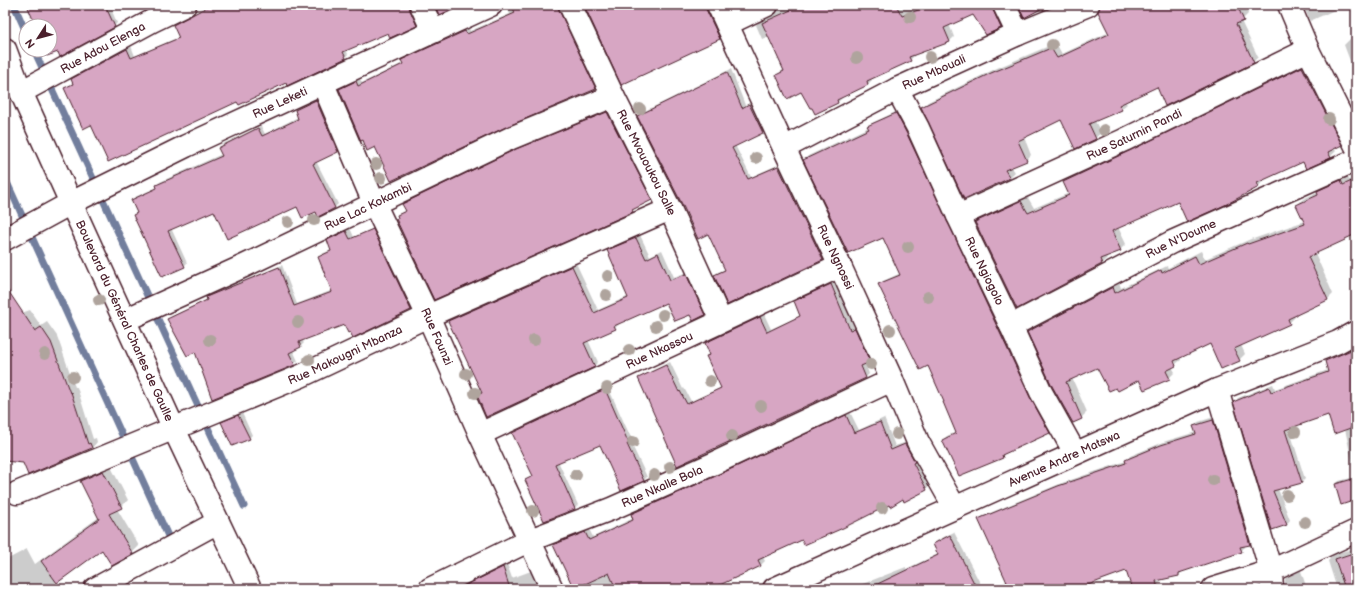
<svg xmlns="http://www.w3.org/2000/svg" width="1361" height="594" font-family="'Balsamiq Sans',sans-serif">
  <rect width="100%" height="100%" fill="#fff"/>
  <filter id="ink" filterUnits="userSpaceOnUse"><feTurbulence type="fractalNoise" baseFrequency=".025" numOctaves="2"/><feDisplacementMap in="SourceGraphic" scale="8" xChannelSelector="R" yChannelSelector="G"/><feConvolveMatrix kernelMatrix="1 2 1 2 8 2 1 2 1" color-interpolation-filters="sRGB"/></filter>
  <g filter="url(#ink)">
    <path fill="#0003" fill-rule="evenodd" d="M 31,5 L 128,5 L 112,11 L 117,23 L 114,26 L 58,51 L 45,50 L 50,50 L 50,26 L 32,26 L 31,23 L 34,20 Z
      M 209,5 L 412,5 L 419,21 L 416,25 L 388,31 L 346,49 L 348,54 L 345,58 L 287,82 L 238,100 L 91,124 L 65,88 L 73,83 L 72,80 L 75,76 L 131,46 L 135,56 L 179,37 L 174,25 L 177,22 Z
      M 506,5 L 561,5 L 599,85 L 596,89 L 375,146 L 340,89 L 343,86 L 360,79 L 362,83 L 403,63 L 402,61 L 405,57 L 469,28 L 470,31 L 510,14 Z
      M 585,5 L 709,5 L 723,35 L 719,38 Z
      M 780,5 L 997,5 L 1005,23 L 1001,27 L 987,33 L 974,13 L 949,24 L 954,37 L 949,42 L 914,54 L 915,55 L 910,60 L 871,78 L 872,80 L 868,84 L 842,96 L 842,98 L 838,102 L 802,91 L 777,75 L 784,69 L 769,37 L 762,39 L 756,25 L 761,20 L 778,12 Z
      M 1019,5 L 1053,5 L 1025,17 Z
      M 1127,5 L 1258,5 L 1247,10 L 1248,14 L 1241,21 L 1258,57 L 1253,62 L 1157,86 L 1125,101 L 1127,104 L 1121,109 L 1095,121 L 1101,133 L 1095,138 L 1062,118 L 1024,137 L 1031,155 L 1026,160 L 1011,166 L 1015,172 L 1009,178 L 922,108 L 928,102 L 997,68 L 1056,43 L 1062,54 L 1109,32 Z
      M 1303,5 L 1346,5 L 1310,21 Z
      M 1356,36 L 1356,77 L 1344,45 L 1350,39 Z
      M 1308,62 L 1347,139 L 1341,144 L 1334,148 L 1336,151 L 1330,157 L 1303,161 L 1264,179 L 1264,180 L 1259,186 L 1224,204 L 1178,201 L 1118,227 L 1126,244 L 1120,250 L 1106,256 L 1107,258 L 1102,263 L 976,222 L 982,217 L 1027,196 L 1034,208 L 1069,193 L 1064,182 L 1070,176 Z
      M 731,69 L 745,105 L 753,102 L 765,129 L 762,132 L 735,145 L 751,177 L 782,163 L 826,256 L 823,259 L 728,303 L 715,276 L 718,272 L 726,269 L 709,232 L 684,207 L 638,116 L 641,113 Z
      M 320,97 L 341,147 L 338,151 L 316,161 L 338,204 L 334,208 L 317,210 L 298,206 L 214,210 L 171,228 L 187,263 L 184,266 L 134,215 L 137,212 L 132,200 L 135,197 L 158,187 L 157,185 L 160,182 L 222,154 L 219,148 L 223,144 L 261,126 L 265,134 L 298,117 L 296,110 L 299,106 Z
      M 611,109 L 654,196 L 632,211 L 397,219 L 402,212 L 406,210 L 403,204 L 407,201 L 520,146 Z
      M 900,110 L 1053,429 L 1049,433 L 1006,452 L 1002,457 L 943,440 L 947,436 L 957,432 L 929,365 L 879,285 L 883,281 L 901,273 L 884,237 L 805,160 L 808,156 L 869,127 L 872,123 Z
      M 1347,175 L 1349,180 L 1356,176 L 1356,233 L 1348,236 L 1345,239 L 1315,253 L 1333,294 L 1328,299 L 1294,315 L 1295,317 L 1289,323 L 1241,345 L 1245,354 L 1239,360 L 1210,343 L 1180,357 L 1181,360 L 1172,367 L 1175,372 L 1169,378 L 1140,378 L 1097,367 L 1072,378 L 1087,412 L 1081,418 L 1028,332 L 1034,326 L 1119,282 L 1121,288 L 1167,266 L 1168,268 L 1201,251 L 1205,259 L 1253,238 L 1253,239 L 1305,221 L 1297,205 L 1303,199 L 1318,192 L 1324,186 ZM 1173,356 L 1176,364 L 1174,364 Z
      M 376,227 L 414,306 L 411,309 L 354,336 L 345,323 L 302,340 L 304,343 L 301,346 L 293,350 L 298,361 L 294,364 L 195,350 L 169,319 L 172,316 L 208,299 L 207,297 L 211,294 L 282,265 L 297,304 L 333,290 L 319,257 L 322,254 L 331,250 L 328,240 L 331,237 L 350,228 L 354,237 Z
      M 640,235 L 650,256 L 662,250 L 674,277 L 690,271 L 708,311 L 704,315 L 667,302 L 618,323 L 619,324 L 615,328 L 588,340 L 598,362 L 594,366 L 478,396 L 482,391 L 449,321 L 453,317 L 576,263 L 598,310 L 629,296 L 608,251 L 612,247 Z
      M 835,281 L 854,327 L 859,325 L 873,357 L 865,363 L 869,374 L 865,378 L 678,465 L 639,378 L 643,375 L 670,362 L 683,389 L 684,388 L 691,401 L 722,387 L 707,357 L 710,354 L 707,343 L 710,339 L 764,314 L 771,329 L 801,315 L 795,302 L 799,298 Z
      M 30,310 L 41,326 L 47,322 L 57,336 L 75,387 L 77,387 L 93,439 L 96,438 L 97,442 L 92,448 L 24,462 L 5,460 L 5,319 Z
      M 1356,346 L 1356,499 L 1336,485 L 1339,481 L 1355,477 L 1345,429 L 1329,414 L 1289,428 L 1305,479 L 1301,483 L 1278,489 L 1290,520 L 1287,524 L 1272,529 L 1235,402 L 1238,398 L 1273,384 L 1275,389 L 1328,370 L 1326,361 L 1329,358 Z
      M 608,387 L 632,440 L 630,441 L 647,477 L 644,480 L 622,489 L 601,443 L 558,461 L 578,505 L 575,508 L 544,520 L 526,480 L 534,475 L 513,433 L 517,430 Z
      M 850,412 L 859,430 L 884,418 L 895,446 L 910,441 L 930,485 L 926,489 L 802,538 L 763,557 L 765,561 L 761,565 L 709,589 L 575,589 L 554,545 L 558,541 L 589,529 L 593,537 L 634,518 L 632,514 L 636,510 L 725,471 Z
      M 242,413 L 252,435 L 249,438 L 222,423 L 226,419 Z
      M 1217,416 L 1247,519 L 1241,524 L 1245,547 L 1241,551 L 1183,571 L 1179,575 L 1160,579 L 1161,582 L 1157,586 L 1149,589 L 1133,589 L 1126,570 L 1074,589 L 990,589 L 1007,581 L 979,520 L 983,516 L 1062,483 L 1126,461 L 1130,456 L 1166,441 L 1196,432 L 1194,426 L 1198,422 Z
      M 110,465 L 128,500 L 121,507 L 117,509 L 139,546 L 132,553 L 103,549 L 47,589 L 5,589 L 5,551 L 8,559 L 27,549 L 35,564 L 99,517 L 81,481 L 88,474 Z
      M 954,532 L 983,589 L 856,589 L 860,585 L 906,567 L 906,569 L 938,554 L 934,544 L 938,540 Z
      M 1356,548 L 1356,589 L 1337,589 L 1328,561 L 1334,554 Z
      M 507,564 L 512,578 L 531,571 L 538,589 L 456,589 Z
      M 1300,568 L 1307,589 L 1285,589 L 1285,579 L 1292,572 Z"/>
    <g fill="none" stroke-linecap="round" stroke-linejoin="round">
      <path stroke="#727e9d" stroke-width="7" d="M 14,5 L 26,32
        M 34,50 L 244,506
        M 5,178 L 168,536"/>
    </g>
    <path fill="#d7a6c3" stroke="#4a1f2b" d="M 27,5 L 105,5 L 115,27 L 60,57 L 58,52 L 47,56 L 44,50 L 50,50 L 50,26 L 31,26 L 30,23 L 34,22 Z
      M 211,5 L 409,5 L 410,10 L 417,26 L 390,38 L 388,33 L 343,52 L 346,58 L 287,86 L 286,83 L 239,105 L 237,102 L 108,162 L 91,125 L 83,129 L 64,88 L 73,84 L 71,79 L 127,49 L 131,58 L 179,38 L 173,25 Z
      M 435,5 L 455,5 L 456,8 L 439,15 Z
      M 512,5 L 558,5 L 559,10 L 596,89 L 506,127 L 391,181 L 375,147 L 367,151 L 363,140 L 361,141 L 339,89 L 356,81 L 358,86 L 403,64 L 401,60 L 465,31 L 467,34 L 515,13 Z
      M 584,5 L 704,5 L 720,39 L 621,85 Z
      M 802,5 L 896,5 L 902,16 L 932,5 L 992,5 L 993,10 L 1001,28 L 986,35 L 973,15 L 944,28 L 950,42 L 909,57 L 911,61 L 867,81 L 868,85 L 837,100 L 838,103 L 815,114 L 812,108 L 810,108 L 801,92 L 787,99 L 776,75 L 784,71 L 762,23 Z
      M 1018,5 L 1048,5 L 1024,18 Z
      M 1100,5 L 1237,5 L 1244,21 L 1236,24 L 1254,63 L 1165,106 L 1157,87 L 1119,105 L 1122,110 L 1089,124 L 1096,139 L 1075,149 L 1061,120 L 1018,141 L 1027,161 L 1005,170 L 1010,178 L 964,199 L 921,107 L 991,73 L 1051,48 L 1057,58 L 1109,34 L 1098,12 Z
      M 1302,67 L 1342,145 L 1328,152 L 1331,158 L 1306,169 L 1303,162 L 1257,183 L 1259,187 L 1225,205 L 1187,222 L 1178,202 L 1112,231 L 1121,251 L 1100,259 L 1102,264 L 1017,309 L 975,222 L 1021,201 L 1028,213 L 1069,195 L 1063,182 L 1129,151 Z
      M 727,72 L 742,108 L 749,104 L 763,133 L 732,148 L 748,179 L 778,166 L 823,260 L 727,305 L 714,275 L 725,270 L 708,234 L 698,239 L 684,208 L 637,116 Z
      M 316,100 L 338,152 L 313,164 L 335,208 L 318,217 L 316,212 L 302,218 L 297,207 L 227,239 L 214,211 L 168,231 L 185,267 L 162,277 L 133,215 L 137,213 L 131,200 L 157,188 L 156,185 L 222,156 L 218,148 L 258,128 L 262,136 L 298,119 L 295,110 Z
      M 607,112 L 652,200 L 632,210 L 633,212 L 434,300 L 396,219 L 398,218 L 397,215 L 406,211 L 402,204 L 516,149 Z
      M 896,113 L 907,134 L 1030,397 L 1050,433 L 1002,455 L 1003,458 L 959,476 L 942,440 L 956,433 L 943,402 L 944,402 L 928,366 L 920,370 L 878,284 L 900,275 L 883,238 L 848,253 L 803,160 L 869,129 L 867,126 Z
      M 1356,179 L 1356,234 L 1345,239 L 1345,240 L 1308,257 L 1328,300 L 1288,319 L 1290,324 L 1234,349 L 1240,361 L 1221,369 L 1210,344 L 1174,361 L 1176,366 L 1166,371 L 1170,379 L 1144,390 L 1139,380 L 1118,391 L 1116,388 L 1109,391 L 1097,368 L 1066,382 L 1082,419 L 1073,423 L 1052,386 L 1027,332 L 1113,287 L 1115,293 L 1161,270 L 1162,273 L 1195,256 L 1199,264 L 1247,243 L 1248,244 L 1305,224 L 1296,205 L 1318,195 L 1317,191 L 1341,180 L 1343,185 Z
      M 373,229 L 411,310 L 353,338 L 350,332 L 348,333 L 344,325 L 299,342 L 301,347 L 289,353 L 295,365 L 212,399 L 195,352 L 187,356 L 167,319 L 207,300 L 206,297 L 279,267 L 294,306 L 332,292 L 318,257 L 331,251 L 327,240 L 346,231 L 350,239 Z
      M 636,238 L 646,259 L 658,253 L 670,280 L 686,274 L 705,315 L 693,321 L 690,315 L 675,321 L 666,303 L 614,326 L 616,329 L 584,343 L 595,367 L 486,417 L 477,395 L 482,393 L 448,321 L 572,266 L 594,313 L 628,298 L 607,250 Z
      M 831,284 L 850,330 L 855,328 L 870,362 L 861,366 L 866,378 L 677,466 L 638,378 L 666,365 L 679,392 L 680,391 L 687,404 L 721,388 L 706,356 L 710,355 L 705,343 L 760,317 L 767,332 L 800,316 L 794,301 Z
      M 5,286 L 35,331 L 41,327 L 51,342 L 70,393 L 71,392 L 88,444 L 90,443 L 92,448 L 28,475 L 23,463 L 5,461 Z
      M 1356,348 L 1356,426 L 1334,434 L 1328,415 L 1285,430 L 1302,483 L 1273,491 L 1287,525 L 1272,530 L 1233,402 L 1269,387 L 1271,392 L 1328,372 L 1325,361 Z
      M 605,389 L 629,444 L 627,444 L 644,481 L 621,491 L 600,445 L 555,464 L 575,509 L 544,521 L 525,480 L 533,476 L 512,433 Z
      M 238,415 L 250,439 L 232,446 L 221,422 Z
      M 846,415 L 854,433 L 880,422 L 891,450 L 905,444 L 915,462 L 913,463 L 927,490 L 904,502 L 903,499 L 890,507 L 889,505 L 843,528 L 804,545 L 802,540 L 758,560 L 761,566 L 711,589 L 616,589 L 609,573 L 574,589 L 553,545 L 585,532 L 589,540 L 633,520 L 631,514 L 720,474 Z
      M 1213,420 L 1250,545 L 1240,547 L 1242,552 L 1179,573 L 1179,576 L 1156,581 L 1158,589 L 1132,589 L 1126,571 L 1077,589 L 1010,589 L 978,519 L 1058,486 L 1126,463 L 1125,460 L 1161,445 L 1196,434 L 1193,426 Z
      M 103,471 L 122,508 L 109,514 L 133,554 L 112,566 L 102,550 L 57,583 L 41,561 L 99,519 L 80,481 Z
      M 1356,478 L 1356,500 L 1341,505 L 1335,484 Z
      M 950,535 L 977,589 L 867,589 L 938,555 L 933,544 Z
      M 1356,552 L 1356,589 L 1345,589 L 1335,559 Z
      M 503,567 L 510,589 L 458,589 Z"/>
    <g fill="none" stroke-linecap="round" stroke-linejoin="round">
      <g stroke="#4a1f2b" stroke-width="25">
        <g id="minor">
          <path d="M 421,5 L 433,31"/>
          <path id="s1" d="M 570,5 L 613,96 L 670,209 L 721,321"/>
          <path id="s2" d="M 718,5 L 784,148 L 840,266 L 892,380 L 918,442 L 955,508"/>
          <path d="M 1004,5 L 1018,34"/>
          <path d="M 1289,5 L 1308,50 L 1356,146"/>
          <path d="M 727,24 L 767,5"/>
          <path id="s3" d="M 5,49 L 21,92 L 71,203 L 174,429 L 250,589"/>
          <path id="s4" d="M 323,84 L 374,203 L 428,316 L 480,434 L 552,589"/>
          <path id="s5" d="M 897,89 L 918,128 L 958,216 L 1011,326 L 1041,392 L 1075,453"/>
          <path id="s6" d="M 21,92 L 152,21 L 185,5"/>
          <path id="s7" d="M 784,148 L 897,89 L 1018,34 L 1088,5"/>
          <path id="s8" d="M 958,216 L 1124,140 L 1308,50"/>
          <path id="s9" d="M 5,239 L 71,203 L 186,146 L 491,5"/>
          <path id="s10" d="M 125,320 L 244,266 L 511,138 L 613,96"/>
          <path id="s11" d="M 1011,326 L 1172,242 L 1356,160"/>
          <path d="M 1217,390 L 1271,571 L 1272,589"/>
          <path id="s12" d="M 480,434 L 840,266"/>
          <path id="s13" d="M 17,493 L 301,376 L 428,316 L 670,209"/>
          <path d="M 95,589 L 218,522"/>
          <path id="s14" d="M 430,589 L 530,540 L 611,509 L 715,463 L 892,380"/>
          <path id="s15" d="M 774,589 L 1217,390 L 1338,342 L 1356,332"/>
          <path d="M 1213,589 L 1271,571 L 1356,531"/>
        </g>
      </g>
      <use href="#minor" stroke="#fff" stroke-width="22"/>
    </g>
    <g fill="#afa49d">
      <circle cx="910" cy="17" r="6"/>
      <circle cx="1052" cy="45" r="6"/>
      <circle cx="930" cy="57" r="6"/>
      <circle cx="857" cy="58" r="6"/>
      <circle cx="640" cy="109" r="6"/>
      <circle cx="1329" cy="119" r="6"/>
      <circle cx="1104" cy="130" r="6"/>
      <circle cx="756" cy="158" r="6"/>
      <circle cx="376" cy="164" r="6"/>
      <circle cx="381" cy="178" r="6"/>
      <circle cx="314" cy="220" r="6"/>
      <circle cx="288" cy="222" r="6"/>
      <circle cx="908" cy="247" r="6"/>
      <circle cx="608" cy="276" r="6"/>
      <circle cx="606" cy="295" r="6"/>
      <circle cx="928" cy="297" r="6"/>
      <circle cx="99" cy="300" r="6"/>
      <circle cx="663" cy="315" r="6"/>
      <circle cx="298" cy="322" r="6"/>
      <circle cx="656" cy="326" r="6"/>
      <circle cx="890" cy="330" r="6"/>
      <circle cx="210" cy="340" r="6"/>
      <circle cx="534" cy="340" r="6"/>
      <circle cx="629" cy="350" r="6"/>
      <circle cx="45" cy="354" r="6"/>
      <circle cx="309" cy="360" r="6"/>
      <circle cx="871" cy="364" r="6"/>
      <circle cx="466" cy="374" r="6"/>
      <circle cx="73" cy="377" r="6"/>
      <circle cx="710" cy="381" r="6"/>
      <circle cx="607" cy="388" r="6"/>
      <circle cx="475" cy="393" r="6"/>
      <circle cx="761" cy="406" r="6"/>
      <circle cx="1295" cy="432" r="6"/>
      <circle cx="897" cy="434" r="6"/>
      <circle cx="732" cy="436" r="6"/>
      <circle cx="633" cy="442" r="6"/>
      <circle cx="670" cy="467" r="6"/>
      <circle cx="576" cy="475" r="6"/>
      <circle cx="654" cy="475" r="6"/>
      <circle cx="1213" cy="480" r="6"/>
      <circle cx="1287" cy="495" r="6"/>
      <circle cx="882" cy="508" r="6"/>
      <circle cx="533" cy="511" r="6"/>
      <circle cx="1305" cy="522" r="6"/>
    </g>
  </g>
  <g text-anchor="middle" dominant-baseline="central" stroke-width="3" stroke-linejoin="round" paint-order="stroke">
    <g font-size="12" fill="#4a1f2b" stroke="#fff">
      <text stroke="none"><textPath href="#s6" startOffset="93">Rue Adou Elenga</textPath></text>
      <text stroke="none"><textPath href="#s7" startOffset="168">Rue Mbouali</textPath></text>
      <text stroke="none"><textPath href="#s9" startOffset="307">Rue Leketi</textPath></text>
      <text stroke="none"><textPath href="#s8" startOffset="194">Rue Saturnin Pandi</textPath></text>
      <text stroke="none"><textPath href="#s1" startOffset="175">Rue Mvououkou Salle</textPath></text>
      <text stroke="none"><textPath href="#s10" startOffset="268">Rue Lac Kokambi</textPath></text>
      <text stroke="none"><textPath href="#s11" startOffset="191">Rue N'Doume</textPath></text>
      <text stroke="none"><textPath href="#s2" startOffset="278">Rue Ngnossi</textPath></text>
      <text stroke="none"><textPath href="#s5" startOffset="202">Rue Ngiogolo</textPath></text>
      <text stroke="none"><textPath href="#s3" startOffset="297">Boulevard du Général Charles de Gaulle</textPath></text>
      <text stroke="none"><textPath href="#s4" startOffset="277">Rue Founzi</textPath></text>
      <text stroke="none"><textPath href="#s12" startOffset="198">Rue Nkassou</textPath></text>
      <text stroke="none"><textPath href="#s13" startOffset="356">Rue Makougni Mbanza</textPath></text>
      <text stroke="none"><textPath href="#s15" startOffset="318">Avenue Andre Matswa</textPath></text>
      <text stroke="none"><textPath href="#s14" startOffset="254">Rue Nkalle Bola</textPath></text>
    </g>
  </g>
  <rect width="1361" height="594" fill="none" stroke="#fff" stroke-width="20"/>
  <rect x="10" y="10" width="1341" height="574" fill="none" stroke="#4a1f2b" stroke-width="1.5" filter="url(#ink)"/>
  <g transform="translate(38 38) rotate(234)"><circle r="19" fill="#ffffff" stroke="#b7a5aa"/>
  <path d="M0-3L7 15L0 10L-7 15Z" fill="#4a1f2b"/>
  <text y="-6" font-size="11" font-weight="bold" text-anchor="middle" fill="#4a1f2b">N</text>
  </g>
</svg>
